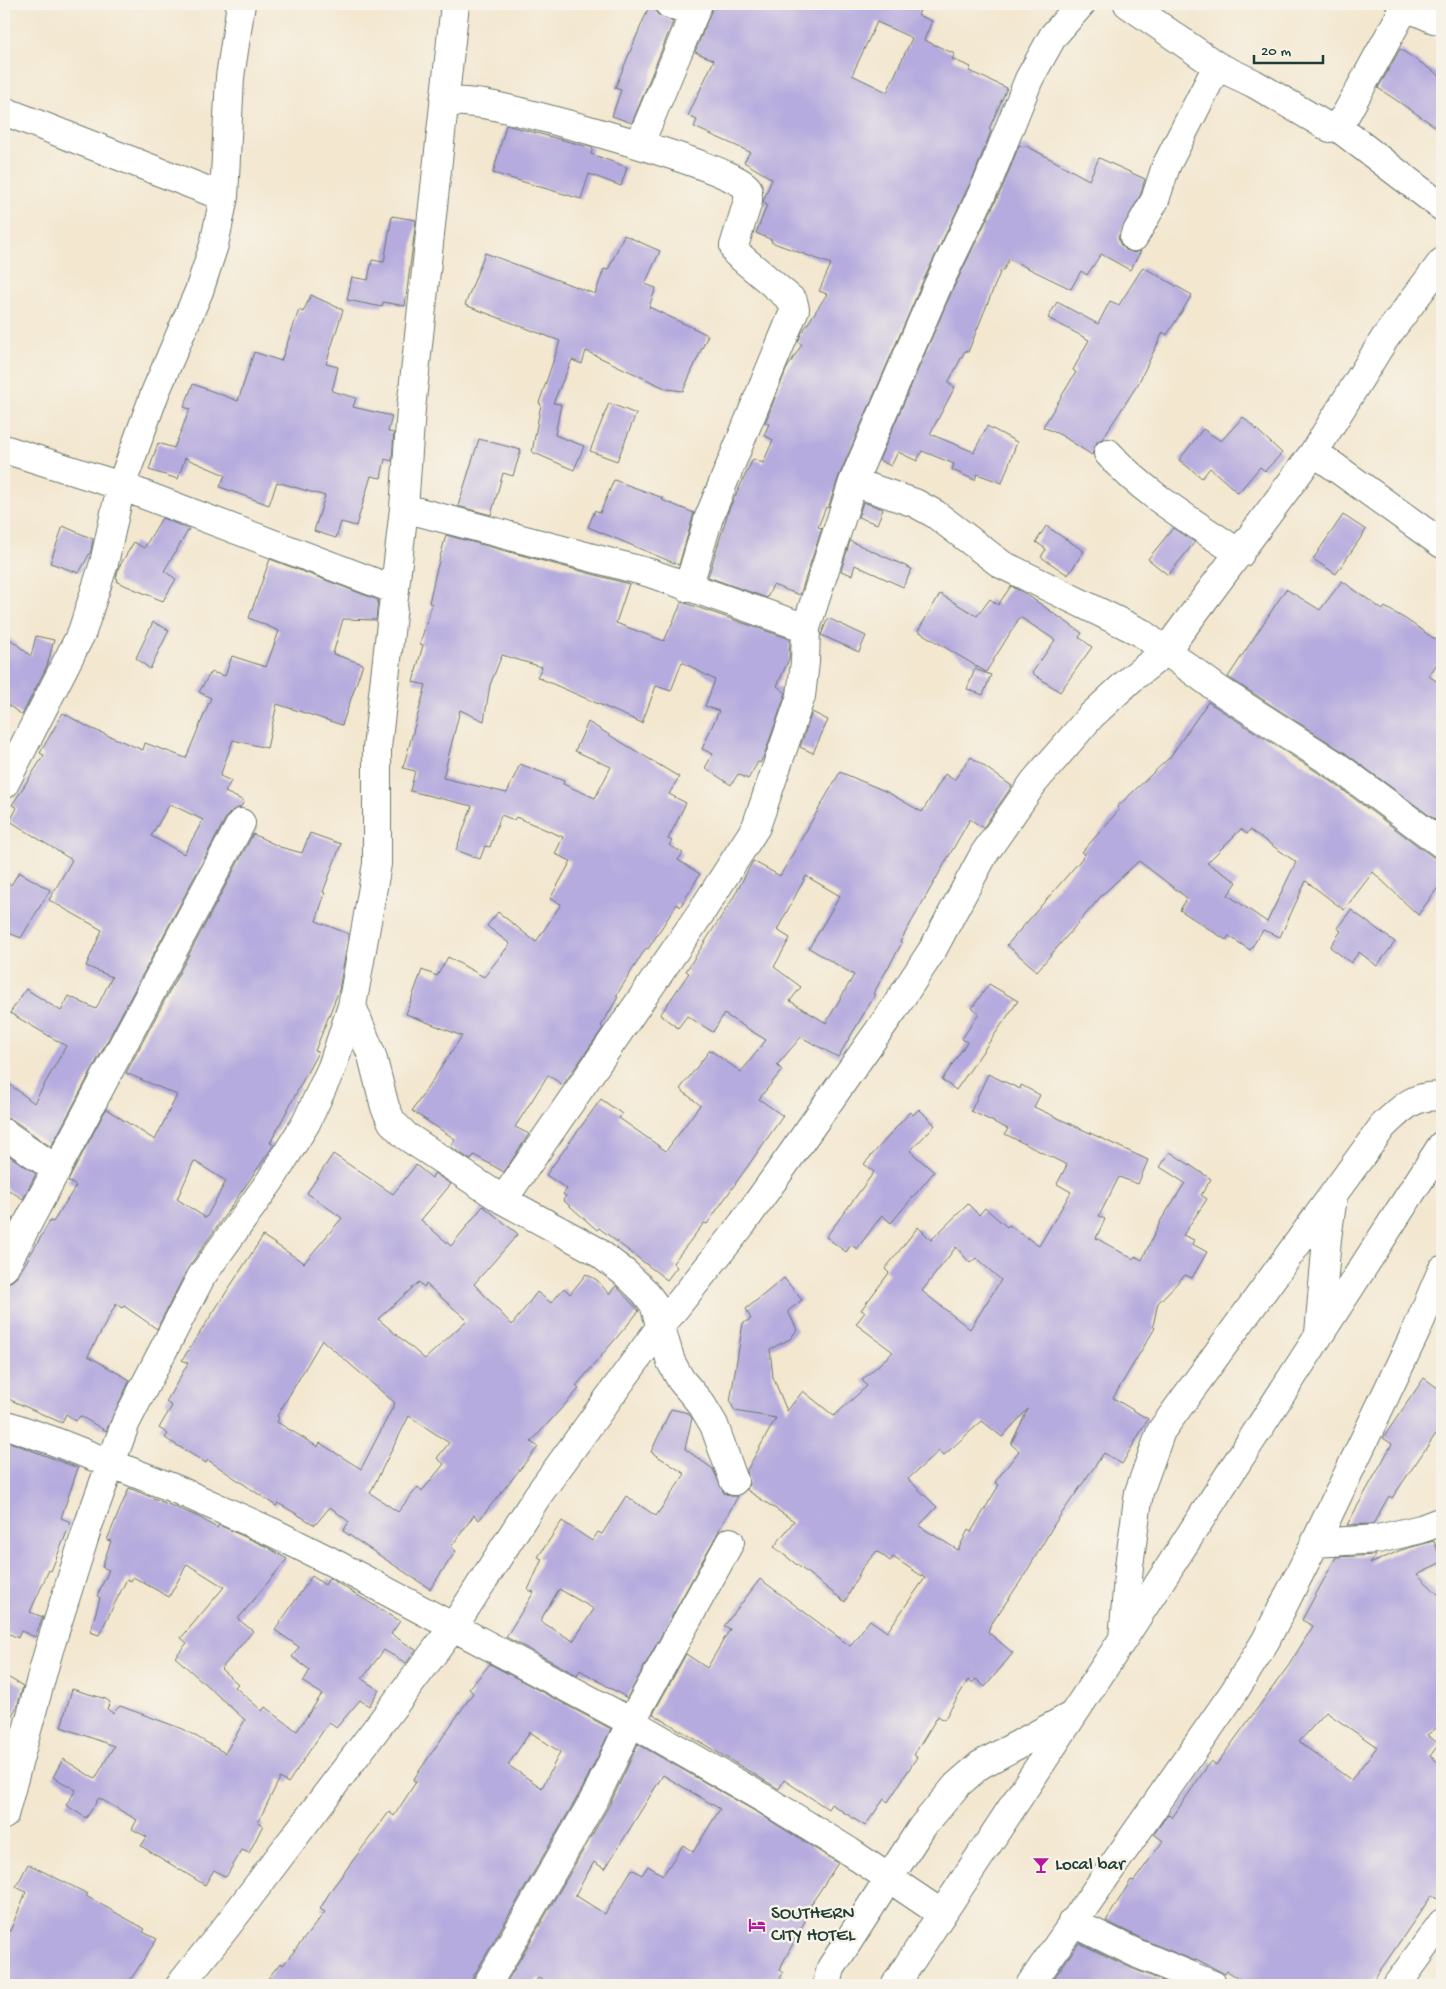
<svg xmlns="http://www.w3.org/2000/svg" width="1446" height="1989" font-family="'Gochi Hand',sans-serif">
  <rect width="100%" height="100%" fill="#f7f3e8"/>
  <filter id="ink" filterUnits="userSpaceOnUse"><feTurbulence type="fractalNoise" baseFrequency=".02" numOctaves="2"/><feDisplacementMap in="SourceGraphic" scale="10" xChannelSelector="R" yChannelSelector="G"/><feConvolveMatrix kernelMatrix="1 2 1 2 8 2 1 2 1" color-interpolation-filters="sRGB"/></filter>
  <filter id="wash" filterUnits="userSpaceOnUse"><feTurbulence type="fractalNoise" baseFrequency=".0096" numOctaves="4" result="noise"/><feDisplacementMap in="SourceGraphic" scale="20" xChannelSelector="R" yChannelSelector="G"/><feGaussianBlur stdDeviation="1.12" result="paint"/><feColorMatrix in="noise" values="0 0 0 0 0 0 0 0 0 0 0 0 0 0 0 0 0 1.4 0 .05"/><feComposite in="paint" operator="in"/></filter>
  <g filter="url(#wash)">
    <rect width="100%" height="100%" fill="#f3e7d0"/>
    <g id="blocks">
      <path fill="#b6abde" fill-rule="evenodd" d="M 650,4 L 654,6 L 657,14 L 673,22 L 632,123 L 612,116 L 621,90 L 615,88 Z
        M 714,4 L 923,4 L 918,15 L 932,21 L 924,40 L 955,54 L 952,59 L 971,67 L 969,71 L 1007,88 L 989,129 L 991,131 L 975,173 L 923,281 L 839,476 L 828,508 L 826,507 L 818,527 L 822,528 L 800,595 L 773,585 L 767,598 L 708,577 L 729,509 L 753,459 L 763,463 L 773,440 L 764,435 L 769,424 L 765,423 L 786,370 L 802,344 L 798,342 L 801,334 L 827,294 L 819,291 L 831,264 L 771,242 L 772,240 L 756,233 L 767,205 L 763,203 L 764,199 L 772,179 L 744,162 L 750,152 L 694,127 L 697,120 L 688,116 L 714,60 L 695,52 ZM 877,22 L 912,38 L 887,92 L 852,75 Z
        M 1400,49 L 1442,77 L 1442,131 L 1378,88 Z
        M 506,125 L 593,148 L 591,154 L 627,167 L 621,186 L 589,174 L 581,199 L 493,173 Z
        M 1019,145 L 1024,147 L 1025,145 L 1089,180 L 1099,158 L 1145,179 L 1141,194 L 1118,237 L 1120,244 L 1126,250 L 1134,253 L 1141,251 L 1130,270 L 1101,254 L 1087,275 L 1081,271 L 1071,289 L 1009,259 L 1003,271 L 1001,270 L 968,352 L 965,351 L 948,383 L 955,387 L 930,434 L 974,452 L 987,426 L 1017,442 L 1002,483 L 977,474 L 975,480 L 952,470 L 954,464 L 922,451 L 917,461 L 898,452 L 891,466 L 879,460 L 951,293 L 1003,186 Z
        M 392,216 L 416,220 L 405,306 L 383,302 L 382,307 L 347,300 L 352,277 L 368,280 L 372,260 L 384,262 Z
        M 624,235 L 660,251 L 645,284 L 656,288 L 649,307 L 708,335 L 683,391 L 667,389 L 586,351 L 582,364 L 572,360 L 553,403 L 561,404 L 555,435 L 584,446 L 574,470 L 532,452 L 541,404 L 539,403 L 560,341 L 465,305 L 485,253 L 595,294 L 604,269 L 608,270 Z
        M 1143,267 L 1192,295 L 1167,335 L 1163,332 L 1138,384 L 1103,438 L 1097,442 L 1092,455 L 1061,435 L 1043,427 L 1076,372 L 1073,370 L 1089,340 L 1048,318 L 1057,302 L 1098,324 L 1110,301 L 1119,305 Z
        M 311,295 L 343,310 L 326,364 L 338,367 L 332,391 L 356,398 L 353,407 L 392,416 L 388,432 L 394,433 L 392,461 L 385,459 L 381,478 L 371,476 L 356,526 L 341,522 L 336,538 L 314,531 L 325,496 L 277,482 L 269,505 L 220,487 L 225,475 L 185,458 L 178,479 L 149,470 L 158,443 L 174,448 L 190,409 L 184,407 L 193,384 L 238,401 L 254,352 L 281,361 L 299,310 L 303,312 Z
        M 609,403 L 636,414 L 617,461 L 590,451 Z
        M 1243,417 L 1282,453 L 1265,471 L 1260,467 L 1238,493 L 1210,468 L 1202,478 L 1179,460 L 1203,429 L 1221,441 Z
        M 479,439 L 521,450 L 513,476 L 503,473 L 491,515 L 458,506 Z
        M 614,480 L 663,498 L 662,500 L 694,513 L 679,565 L 588,527 L 595,510 L 600,513 Z
        M 863,502 L 883,509 L 877,524 L 858,517 Z
        M 1343,515 L 1366,530 L 1336,574 L 1313,559 Z
        M 162,518 L 189,529 L 164,571 L 176,579 L 163,601 L 117,582 L 118,579 L 116,578 L 119,567 L 134,542 L 144,548 Z
        M 63,526 L 93,539 L 91,551 L 79,573 L 50,563 Z
        M 1046,526 L 1084,551 L 1068,575 L 1041,557 L 1046,549 L 1036,542 Z
        M 1173,528 L 1195,542 L 1168,575 L 1148,559 Z
        M 446,535 L 629,584 L 616,623 L 664,641 L 682,602 L 790,639 L 789,659 L 777,686 L 786,693 L 764,756 L 760,763 L 758,762 L 748,779 L 738,774 L 731,785 L 705,768 L 713,754 L 702,749 L 719,711 L 705,706 L 715,680 L 682,662 L 671,691 L 656,686 L 642,723 L 537,677 L 542,667 L 502,655 L 490,685 L 484,721 L 460,710 L 443,778 L 507,793 L 520,764 L 564,781 L 563,784 L 595,798 L 611,767 L 575,751 L 588,722 L 679,777 L 669,794 L 686,803 L 668,839 L 672,841 L 669,845 L 683,853 L 678,860 L 700,874 L 680,907 L 677,904 L 648,949 L 646,948 L 616,996 L 618,997 L 601,1026 L 603,1028 L 563,1085 L 548,1075 L 515,1127 L 529,1134 L 504,1172 L 474,1155 L 471,1160 L 451,1147 L 455,1139 L 412,1111 L 462,1036 L 406,1014 L 422,970 L 437,976 L 448,957 L 484,977 L 510,944 L 487,926 L 498,912 L 536,942 L 561,904 L 550,899 L 571,861 L 555,854 L 563,837 L 516,817 L 514,820 L 501,815 L 490,847 L 485,846 L 480,859 L 456,850 L 472,806 L 410,791 L 415,771 L 403,768 L 426,685 L 413,682 L 423,645 L 420,644 L 432,604 L 429,603 L 435,576 Z
        M 850,541 L 912,569 L 903,587 L 855,565 L 852,575 L 841,571 Z
        M 270,559 L 378,600 L 376,620 L 343,619 L 333,654 L 363,664 L 342,725 L 277,704 L 267,748 L 233,740 L 220,776 L 231,781 L 225,792 L 244,801 L 241,807 L 233,810 L 227,816 L 51,1147 L 13,1120 L 4,1118 L 4,1080 L 34,1103 L 66,1046 L 10,1013 L 26,989 L 61,1011 L 69,996 L 96,1009 L 112,977 L 86,966 L 102,930 L 49,900 L 72,860 L 10,821 L 17,808 L 12,805 L 44,755 L 40,753 L 63,713 L 90,728 L 143,750 L 145,743 L 186,758 L 211,698 L 199,692 L 211,672 L 225,676 L 232,656 L 266,667 L 279,631 L 249,618 ZM 170,804 L 203,820 L 184,854 L 151,836 Z
        M 1342,581 L 1383,610 L 1385,607 L 1407,620 L 1442,644 L 1442,656 L 1429,676 L 1442,685 L 1442,825 L 1345,753 L 1228,677 L 1286,589 L 1320,610 Z
        M 1011,586 L 1026,594 L 1082,633 L 1079,637 L 1092,647 L 1060,692 L 1032,673 L 1055,640 L 1020,617 L 986,672 L 918,631 L 940,594 L 977,616 L 990,599 L 998,605 Z
        M 828,618 L 866,636 L 859,652 L 821,635 Z
        M 153,622 L 169,630 L 150,669 L 136,658 Z
        M 4,634 L 31,656 L 36,636 L 54,640 L 47,666 L 22,715 L 4,702 Z
        M 975,669 L 991,675 L 983,695 L 967,689 Z
        M 1208,702 L 1328,779 L 1433,857 L 1442,859 L 1442,882 L 1418,915 L 1373,872 L 1344,910 L 1306,881 L 1280,937 L 1263,930 L 1250,950 L 1229,936 L 1226,940 L 1180,910 L 1187,898 L 1139,861 L 1103,894 L 1037,971 L 1007,945 L 1079,862 L 1085,854 L 1082,852 L 1119,810 L 1117,807 L 1170,757 ZM 1241,829 L 1247,834 L 1250,830 L 1296,862 L 1267,922 L 1228,895 L 1237,882 L 1207,863 Z
        M 812,712 L 828,720 L 813,753 L 800,747 Z
        M 971,757 L 1012,786 L 983,828 L 970,819 L 900,942 L 902,943 L 873,994 L 875,995 L 838,1057 L 801,1037 L 777,1065 L 782,1070 L 759,1099 L 783,1116 L 707,1224 L 704,1223 L 673,1263 L 677,1267 L 667,1280 L 599,1228 L 597,1230 L 563,1200 L 566,1196 L 563,1194 L 567,1189 L 546,1175 L 601,1099 L 622,1114 L 619,1118 L 666,1151 L 700,1105 L 680,1089 L 710,1050 L 741,1072 L 766,1040 L 724,1014 L 713,1032 L 687,1016 L 678,1028 L 660,1015 L 689,973 L 686,971 L 732,900 L 753,861 L 780,876 L 840,772 L 887,792 L 922,812 L 945,774 L 954,780 ZM 806,876 L 840,896 L 809,948 L 854,975 L 826,1023 L 790,1001 L 801,987 L 774,967 L 790,938 L 777,930 Z
        M 310,833 L 341,844 L 323,892 L 325,893 L 316,921 L 349,934 L 339,990 L 315,1051 L 318,1052 L 270,1143 L 274,1145 L 188,1268 L 157,1329 L 124,1306 L 122,1308 L 116,1304 L 88,1356 L 130,1380 L 106,1431 L 80,1416 L 76,1421 L 66,1414 L 62,1423 L 4,1397 L 4,1284 L 12,1281 L 18,1276 L 50,1221 L 53,1222 L 76,1186 L 68,1181 L 106,1109 L 155,1140 L 177,1095 L 126,1073 L 253,834 L 280,847 L 302,853 ZM 194,1161 L 226,1181 L 206,1218 L 177,1199 Z
        M 19,872 L 50,890 L 21,938 L 4,931 L 4,880 L 11,885 Z
        M 1351,910 L 1395,942 L 1377,966 L 1359,952 L 1351,963 L 1330,947 L 1341,931 L 1337,928 Z
        M 989,984 L 1018,1001 L 956,1090 L 942,1080 L 967,1042 L 962,1039 L 979,1013 L 972,1008 Z
        M 988,1074 L 1020,1089 L 1021,1085 L 1040,1095 L 1034,1107 L 1148,1160 L 1138,1184 L 1119,1177 L 1099,1216 L 1105,1219 L 1096,1238 L 1133,1259 L 1135,1256 L 1142,1260 L 1161,1220 L 1185,1183 L 1160,1167 L 1170,1152 L 1211,1179 L 1201,1195 L 1207,1199 L 1183,1235 L 1194,1240 L 1192,1244 L 1207,1252 L 1192,1278 L 1185,1275 L 1158,1303 L 1153,1326 L 1155,1328 L 1113,1398 L 1148,1419 L 1122,1464 L 1104,1453 L 1055,1523 L 1024,1576 L 990,1626 L 988,1632 L 1013,1653 L 985,1687 L 976,1679 L 972,1683 L 968,1680 L 944,1720 L 938,1716 L 914,1755 L 917,1757 L 888,1802 L 884,1799 L 865,1826 L 831,1804 L 828,1809 L 784,1780 L 779,1789 L 653,1714 L 686,1654 L 707,1668 L 730,1629 L 724,1626 L 760,1579 L 850,1646 L 870,1620 L 887,1632 L 925,1578 L 893,1557 L 890,1561 L 877,1551 L 862,1568 L 845,1602 L 774,1547 L 794,1521 L 747,1490 L 749,1483 L 747,1470 L 776,1418 L 735,1411 L 730,1402 L 743,1323 L 751,1319 L 746,1309 L 784,1278 L 802,1300 L 788,1311 L 797,1330 L 790,1339 L 770,1349 L 773,1377 L 787,1411 L 803,1391 L 834,1416 L 867,1386 L 862,1380 L 893,1352 L 856,1324 L 865,1312 L 861,1310 L 889,1273 L 885,1269 L 918,1227 L 931,1240 L 968,1204 L 979,1215 L 985,1208 L 1007,1227 L 1009,1225 L 1039,1246 L 1071,1192 L 1057,1184 L 1067,1165 L 1005,1134 L 1008,1129 L 971,1111 ZM 956,1247 L 970,1263 L 976,1258 L 1001,1280 L 970,1329 L 922,1291 ZM 1028,1409 L 1011,1444 L 1019,1451 L 995,1482 L 999,1485 L 971,1532 L 968,1530 L 958,1550 L 919,1526 L 937,1507 L 908,1479 L 939,1451 L 943,1456 L 982,1421 L 1002,1437 Z
        M 919,1109 L 935,1125 L 910,1151 L 934,1172 L 891,1223 L 882,1215 L 857,1249 L 851,1245 L 846,1252 L 826,1237 L 874,1172 L 864,1164 L 910,1112 L 913,1115 Z
        M 4,1152 L 36,1174 L 23,1199 L 4,1187 Z
        M 333,1154 L 393,1194 L 416,1165 L 432,1178 L 434,1173 L 451,1184 L 421,1220 L 451,1246 L 483,1206 L 518,1234 L 474,1284 L 512,1325 L 537,1292 L 551,1303 L 564,1288 L 570,1294 L 586,1274 L 597,1280 L 609,1294 L 616,1286 L 639,1311 L 576,1386 L 579,1389 L 531,1442 L 538,1447 L 479,1520 L 474,1515 L 451,1547 L 456,1551 L 430,1589 L 343,1531 L 349,1522 L 330,1507 L 315,1525 L 278,1503 L 276,1506 L 208,1460 L 206,1463 L 165,1438 L 168,1434 L 159,1428 L 172,1406 L 166,1402 L 188,1363 L 182,1360 L 263,1236 L 304,1263 L 342,1218 L 307,1193 ZM 419,1282 L 424,1287 L 426,1284 L 467,1320 L 425,1359 L 378,1319 ZM 322,1340 L 395,1403 L 361,1469 L 320,1443 L 318,1447 L 277,1422 L 279,1418 L 277,1416 ZM 409,1416 L 449,1443 L 437,1458 L 444,1464 L 422,1491 L 418,1487 L 398,1512 L 370,1493 Z
        M 1424,1378 L 1442,1391 L 1442,1425 L 1392,1498 L 1389,1496 L 1373,1524 L 1347,1525 L 1392,1444 L 1383,1438 Z
        M 671,1409 L 688,1413 L 692,1418 L 685,1449 L 713,1469 L 724,1493 L 731,1496 L 738,1496 L 627,1698 L 580,1670 L 577,1675 L 506,1637 L 534,1592 L 528,1590 L 542,1559 L 538,1557 L 562,1521 L 592,1541 L 598,1532 L 602,1534 L 626,1496 L 656,1516 L 685,1474 L 651,1452 ZM 559,1589 L 594,1609 L 573,1641 L 540,1621 Z
        M 4,1440 L 78,1468 L 61,1518 L 71,1522 L 51,1571 L 49,1570 L 30,1612 L 43,1617 L 35,1637 L 21,1631 L 18,1638 L 4,1631 Z
        M 129,1488 L 199,1517 L 217,1528 L 219,1525 L 267,1547 L 287,1559 L 238,1619 L 253,1631 L 221,1669 L 238,1684 L 235,1687 L 262,1711 L 265,1707 L 297,1731 L 322,1694 L 303,1682 L 310,1670 L 292,1657 L 299,1647 L 275,1630 L 312,1576 L 325,1585 L 329,1578 L 400,1621 L 391,1634 L 416,1650 L 406,1663 L 384,1650 L 362,1679 L 379,1690 L 369,1706 L 360,1700 L 336,1728 L 329,1722 L 288,1783 L 280,1778 L 258,1822 L 263,1825 L 249,1853 L 242,1850 L 226,1877 L 214,1870 L 205,1885 L 141,1846 L 147,1837 L 132,1829 L 137,1820 L 99,1798 L 86,1818 L 66,1805 L 76,1790 L 53,1777 L 63,1759 L 95,1779 L 114,1746 L 61,1727 L 72,1689 L 106,1699 L 110,1702 L 107,1709 L 113,1713 L 120,1706 L 183,1729 L 225,1753 L 245,1720 L 175,1657 L 187,1643 L 181,1638 L 224,1587 L 187,1564 L 169,1597 L 133,1577 L 131,1581 L 127,1579 L 99,1635 L 90,1632 L 100,1598 L 97,1596 L 109,1570 L 102,1567 L 111,1541 L 107,1540 Z
        M 1434,1541 L 1442,1562 L 1417,1574 L 1442,1598 L 1442,1724 L 1427,1735 L 1439,1744 L 1430,1756 L 1442,1765 L 1442,1902 L 1432,1895 L 1370,1985 L 1250,1985 L 1227,1971 L 1225,1974 L 1196,1959 L 1195,1961 L 1144,1940 L 1106,1921 L 1131,1880 L 1134,1881 L 1163,1841 L 1154,1834 L 1168,1814 L 1172,1818 L 1211,1761 L 1216,1765 L 1289,1665 L 1313,1626 L 1302,1620 L 1336,1557 L 1376,1555 L 1370,1564 L 1401,1550 ZM 1326,1712 L 1377,1747 L 1351,1780 L 1299,1742 Z
        M 490,1664 L 611,1729 L 582,1789 L 473,1977 L 471,1985 L 263,1985 L 280,1963 L 283,1965 L 325,1912 L 320,1909 L 331,1890 L 389,1812 L 394,1816 L 416,1782 L 413,1780 L 473,1693 L 469,1689 ZM 530,1732 L 560,1752 L 542,1788 L 508,1765 Z
        M 4,1675 L 23,1686 L 17,1707 L 4,1729 Z
        M 638,1744 L 760,1814 L 838,1863 L 804,1915 L 807,1917 L 779,1970 L 783,1973 L 776,1985 L 550,1985 L 538,1978 L 534,1985 L 505,1985 L 610,1804 ZM 663,1775 L 720,1809 L 693,1852 L 683,1845 L 663,1875 L 648,1866 L 642,1875 L 632,1869 L 605,1914 L 575,1895 L 594,1862 L 605,1869 Z
        M 28,1864 L 88,1894 L 86,1896 L 145,1929 L 143,1932 L 157,1939 L 127,1985 L 4,1985 L 4,1929 L 10,1931 L 26,1892 L 16,1887 Z
        M 1079,1943 L 1131,1968 L 1173,1985 L 1049,1985 Z"/>
    </g>
  </g>
  <g filter="url(#ink)">
    <use href="#blocks" fill-opacity="0" stroke="#69786b" stroke-width="1"/>
    <g fill="none" stroke-linecap="round" stroke-linejoin="round">
      <g stroke="#69786b" stroke-width="30">
        <path id="minor" d="M 669,4 L 692,13
          M 1128,4 L 1217,66 L 1253,83 L 1330,128 L 1336,126 L 1345,116 L 1405,7
          M 1400,4 L 1434,19 L 1442,20
          M 444,100 C 459,102 474,102 489,105 C 524,111 736,167 748,189 L 748,201 L 734,246 L 736,253 L 793,301 L 795,309 L 709,517 L 688,588
          M 4,111 L 224,197
          M 1336,126 L 1442,207
          M 640,143 L 698,4
          M 1134,237 L 1155,200 L 1166,166 L 1217,66
          M 4,449 L 121,486 L 395,590
          M 1314,452 L 1442,544
          M 1108,453 C 1144,494 1195,523 1240,554
          M 853,482 L 915,503 L 935,514 L 1001,564 L 1140,632 L 1219,690 L 1337,766 L 1442,844
          M 404,508 L 650,573 L 806,628
          M 4,785 L 82,632 L 104,563 L 121,486 L 155,393 L 199,291 L 214,245 L 224,197 L 230,77 L 241,4
          M 352,1006 L 372,1056 L 385,1107 L 392,1122 L 406,1136 L 503,1200 L 595,1250 L 625,1273 L 644,1291 L 654,1304 L 671,1362 L 681,1380 L 702,1405 L 714,1425 L 734,1481
          M 4,1133 L 57,1170
          M 503,1200 L 700,914 L 756,827 L 801,696 L 805,662 L 806,628 L 853,482 L 937,287 L 989,179 L 1029,79 L 1053,36 L 1081,4
          M 4,1268 L 241,823
          M 1319,1334 L 1327,1238 L 1333,1197
          M 4,1424 L 51,1440 L 178,1490 L 274,1533 L 330,1561 L 631,1722 L 768,1801 L 850,1852 L 942,1914
          M 1315,1543 L 1417,1329 L 1442,1270
          M 1123,1639 L 1129,1566 L 1139,1492 L 1161,1431 L 1383,1126 C 1401,1109 1415,1093 1442,1097
          M 4,1815 L 48,1653 L 88,1526 L 126,1422 L 201,1277 L 270,1181 L 306,1123 L 332,1067 L 352,1006 L 377,864 L 377,748 L 404,508 L 411,409 L 455,4
          M 1072,1922 L 1138,1954 L 1213,1985
          M 180,1985 L 227,1926 L 454,1626 L 538,1495 L 661,1326 L 743,1223 L 794,1151 L 894,1009 L 933,949 L 984,854 L 1034,782 L 1091,716 L 1132,678 L 1165,652 L 1314,452 L 1385,338 L 1442,262
          M 487,1985 L 596,1796 L 631,1722 L 730,1542
          M 827,1985 L 831,1968 L 922,1827 L 957,1785 L 980,1765 L 1071,1716
          M 1030,1985 L 1234,1692 L 1266,1640 L 1315,1543 L 1378,1539 L 1421,1529 L 1442,1521
          M 1397,1985 L 1442,1923"/>
      </g>
      <g stroke="#69786b" stroke-width="30">
        <path id="highway" d="M 895,1985 L 1123,1639 L 1442,1145"/>
      </g>
      <use href="#minor" stroke="#fff" stroke-width="28"/>
      <use href="#highway" stroke="#fff" stroke-width="28"/>
    </g>
  </g>
  <defs>
    <g id="bar-bare" transform="scale(1.35)"><path d="M-6-5H6L.8 .8V4.5H3.5V6h-7V4.5H-.8V.8Z" fill="#b5179e" stroke="#f7f3e8" stroke-width="2.5" paint-order="stroke"/></g>
    <g id="hotel-bare" transform="scale(1.35)"><path d="M-6-4.5h1.5V1H6V5H4.5V3h-9V5H-6ZM-4 0a1.8 1.8 0 1 1 3.6 0ZM.5 0V-2.5h3Q6-2.5 6 0Z" fill="#b5179e" stroke="#f7f3e8" stroke-width="2.5" paint-order="stroke"/></g>
  </defs>
  <g fill-rule="evenodd">
    <use href="#bar-bare" x="1041" y="1865"/>
    <use href="#hotel-bare" x="757" y="1925"/>
  </g>
  <g text-anchor="middle" dominant-baseline="central" stroke-width="5" stroke-linejoin="round" paint-order="stroke">
    <g font-size="19" fill="#1f3d34" stroke="#f7f3e8" text-anchor="start">
      <text x="1055" y="1865">Local bar</text>
      <text x="771" y="1914">SOUTHERN<tspan x="771" dy="22">CITY HOTEL</tspan></text>
    </g>
  </g>
  <rect width="1446" height="1989" fill="none" stroke="#f7f3e8" stroke-width="20"/>
  <path d="M1254 55v8h69v-8" fill="none" stroke="#1f3d34" stroke-width="2.5"/>
  <text x="1261" y="55" font-size="15" fill="#1f3d34" stroke="#f7f3e8" stroke-width="4" paint-order="stroke">20 m</text>
</svg>
